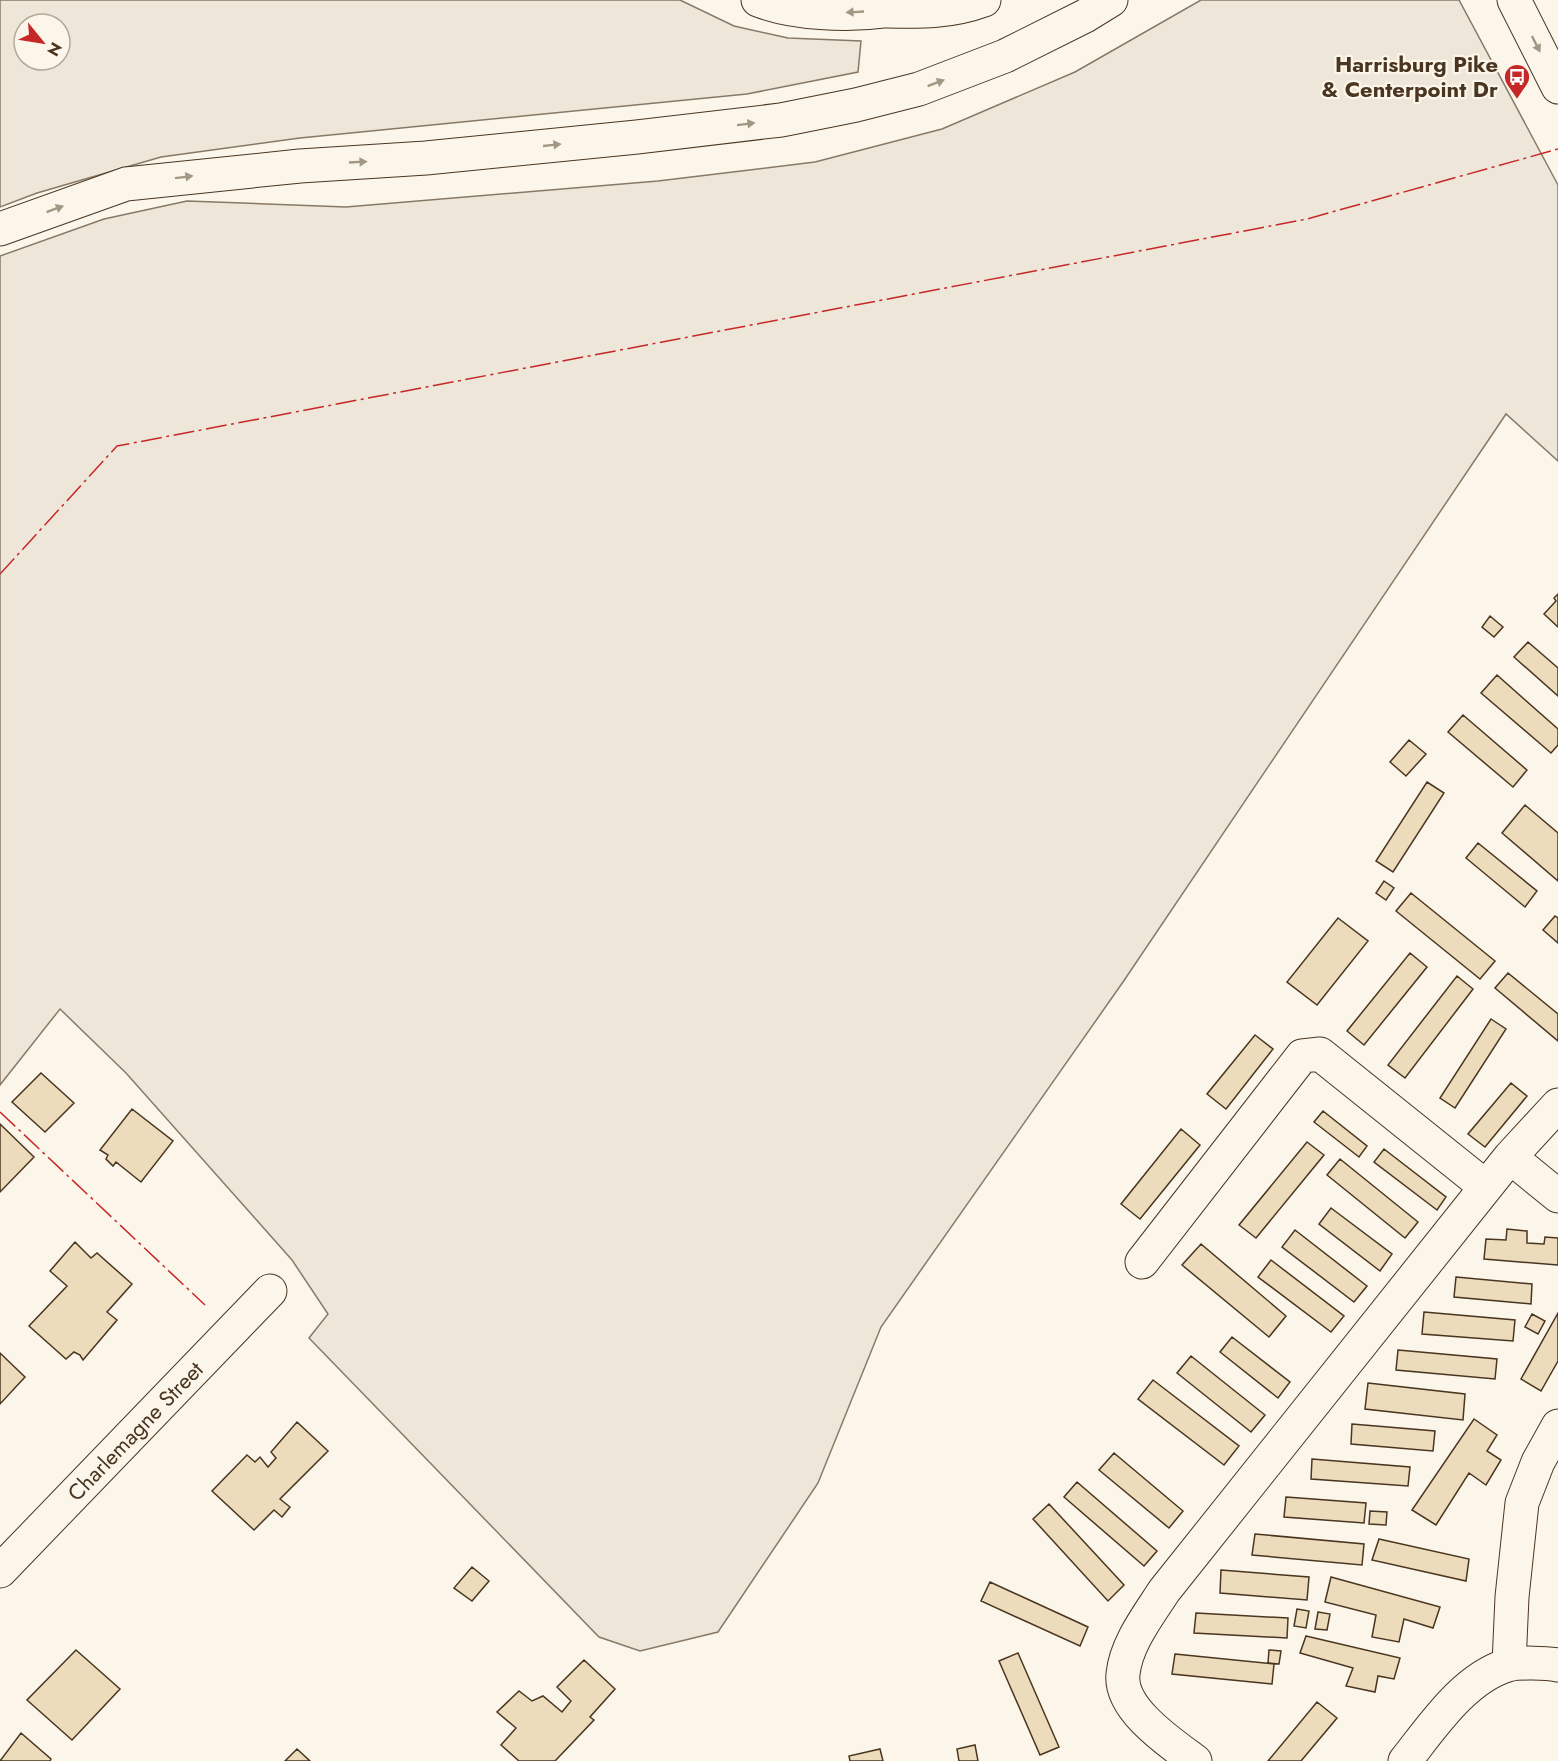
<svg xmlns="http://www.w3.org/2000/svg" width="1558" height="1761" font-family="Jost,sans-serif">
  <rect width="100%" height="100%" fill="#fbf6e9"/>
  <path fill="#ede6d9" stroke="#887966" stroke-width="1.5" fill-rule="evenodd" d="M 0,0 L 680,0 L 734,26 L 788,38 L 861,41 L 858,72 L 747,94 L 300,138 L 161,157 L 37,193 L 0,207 ZM 24,24 L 60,24 L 60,60 L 24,60 Z
    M 1201,0 L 1459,0 L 1558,185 L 1558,461 L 1506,414 L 1123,982 L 881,1327 L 818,1483 L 718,1632 L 640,1651 L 599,1637 L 309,1338 L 328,1314 L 292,1260 L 126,1073 L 60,1009 L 0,1085 L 0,256 L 104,219 L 187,201 L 346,207 L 658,181 L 815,162 L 942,129 L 1075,72 Z"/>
  <path fill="#ecdcbc" stroke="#4a3520" stroke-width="1.5" d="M 1558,594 L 1558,627 L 1544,614 L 1556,601 L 1554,598 Z
    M 1490,616 L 1503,627 L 1494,637 L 1482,627 Z
    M 1528,642 L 1558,668 L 1558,696 L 1514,657 Z
    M 1497,675 L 1558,729 L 1558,745 L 1551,753 L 1481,693 Z
    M 1463,715 L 1527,770 L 1513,787 L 1448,732 Z
    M 1409,740 L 1426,754 L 1406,776 L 1390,762 Z
    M 1427,782 L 1444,793 L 1393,872 L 1376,861 Z
    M 1525,805 L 1558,833 L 1558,881 L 1502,833 Z
    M 1478,843 L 1537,891 L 1525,907 L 1466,858 Z
    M 1384,881 L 1394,888 L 1386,900 L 1376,893 Z
    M 1411,893 L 1495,961 L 1480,979 L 1396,911 Z
    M 1555,916 L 1558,918 L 1558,943 L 1543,930 Z
    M 1338,918 L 1368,941 L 1317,1005 L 1287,982 Z
    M 1410,953 L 1427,967 L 1364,1045 L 1347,1031 Z
    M 1508,973 L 1558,1014 L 1558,1041 L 1495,988 Z
    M 1457,976 L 1473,989 L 1405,1078 L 1388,1065 Z
    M 1491,1019 L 1506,1029 L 1455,1108 L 1440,1098 Z
    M 1255,1035 L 1273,1049 L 1226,1109 L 1207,1094 Z
    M 41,1073 L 74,1103 L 45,1132 L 12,1102 Z
    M 1511,1083 L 1527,1096 L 1485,1147 L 1468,1134 Z
    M 132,1109 L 173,1141 L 141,1182 L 116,1162 L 113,1166 L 106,1159 L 108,1155 L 100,1150 Z
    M 1323,1111 L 1367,1146 L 1359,1157 L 1314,1122 Z
    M 0,1124 L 34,1157 L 0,1192 Z
    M 1181,1129 L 1200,1145 L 1140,1219 L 1121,1204 Z
    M 1307,1142 L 1324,1155 L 1256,1238 L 1239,1225 Z
    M 1384,1149 L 1446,1197 L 1437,1210 L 1374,1162 Z
    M 1340,1159 L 1418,1222 L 1405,1238 L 1327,1175 Z
    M 1331,1208 L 1392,1254 L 1380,1271 L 1319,1224 Z
    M 1507,1229 L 1527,1231 L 1527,1243 L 1544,1244 L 1545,1237 L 1558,1238 L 1558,1265 L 1484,1259 L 1486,1239 L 1506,1240 Z
    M 1295,1230 L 1367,1286 L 1354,1302 L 1282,1247 Z
    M 75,1242 L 91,1258 L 97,1253 L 132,1284 L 107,1312 L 117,1320 L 83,1360 L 80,1355 L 74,1352 L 66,1359 L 29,1326 L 67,1286 L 50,1271 Z
    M 1201,1244 L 1286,1316 L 1269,1337 L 1182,1265 Z
    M 1271,1260 L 1344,1316 L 1331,1332 L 1258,1277 Z
    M 1456,1277 L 1532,1284 L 1531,1304 L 1454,1297 Z
    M 1424,1312 L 1515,1320 L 1513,1341 L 1422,1334 Z
    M 1558,1313 L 1558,1361 L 1541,1391 L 1521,1379 Z
    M 1532,1314 L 1545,1321 L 1538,1334 L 1525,1327 Z
    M 1232,1337 L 1290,1382 L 1278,1398 L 1220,1352 Z
    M 1398,1350 L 1497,1359 L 1495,1379 L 1396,1370 Z
    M 0,1353 L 25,1377 L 0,1404 Z
    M 1191,1356 L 1265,1415 L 1251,1432 L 1177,1373 Z
    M 1153,1380 L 1239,1446 L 1224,1465 L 1138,1399 Z
    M 1368,1383 L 1465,1394 L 1463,1420 L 1365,1409 Z
    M 1474,1419 L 1497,1435 L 1487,1451 L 1501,1460 L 1486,1485 L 1469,1473 L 1436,1525 L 1412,1510 Z
    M 297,1422 L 328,1451 L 280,1499 L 290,1507 L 282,1517 L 274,1510 L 254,1530 L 212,1491 L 247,1455 L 255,1462 L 260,1457 L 268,1467 L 276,1458 L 271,1452 Z
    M 1352,1424 L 1435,1431 L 1433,1451 L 1351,1444 Z
    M 1114,1453 L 1183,1511 L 1169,1528 L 1099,1470 Z
    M 1312,1459 L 1410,1467 L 1408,1486 L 1311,1479 Z
    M 1077,1482 L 1157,1551 L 1144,1566 L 1064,1497 Z
    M 1286,1497 L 1366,1503 L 1364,1523 L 1284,1517 Z
    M 1049,1504 L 1124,1585 L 1108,1601 L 1033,1519 Z
    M 1370,1511 L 1387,1512 L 1386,1525 L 1369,1524 Z
    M 1255,1534 L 1364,1544 L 1362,1565 L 1252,1555 Z
    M 1379,1539 L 1469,1559 L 1466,1581 L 1372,1560 Z
    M 472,1567 L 489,1581 L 472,1601 L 454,1588 Z
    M 1221,1570 L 1309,1577 L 1307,1600 L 1220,1593 Z
    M 1331,1577 L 1440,1607 L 1433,1628 L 1404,1619 L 1399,1642 L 1372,1637 L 1376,1615 L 1325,1602 Z
    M 990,1582 L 1088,1627 L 1080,1646 L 981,1601 Z
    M 1297,1609 L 1309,1611 L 1306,1628 L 1294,1626 Z
    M 1318,1612 L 1330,1614 L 1327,1630 L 1315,1629 Z
    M 1196,1613 L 1288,1618 L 1287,1638 L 1194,1633 Z
    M 1306,1636 L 1400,1658 L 1394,1679 L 1378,1676 L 1375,1692 L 1346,1686 L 1353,1668 L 1300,1653 Z
    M 76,1650 L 120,1689 L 72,1740 L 27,1700 Z
    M 1269,1650 L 1281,1651 L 1279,1664 L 1268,1663 Z
    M 1018,1653 L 1059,1747 L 1040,1755 L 999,1661 Z
    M 1175,1654 L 1274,1664 L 1272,1684 L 1172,1674 Z
    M 584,1660 L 615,1689 L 590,1717 L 594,1720 L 555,1761 L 519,1761 L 501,1745 L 516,1728 L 497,1712 L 519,1691 L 532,1701 L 543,1696 L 562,1712 L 571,1701 L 557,1687 Z
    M 1317,1702 L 1337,1718 L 1301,1761 L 1268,1761 Z
    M 21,1733 L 51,1759 L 50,1761 L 0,1761 Z
    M 975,1745 L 978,1761 L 959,1761 L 957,1749 Z
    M 297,1749 L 310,1761 L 285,1761 Z
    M 880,1749 L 883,1761 L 850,1761 L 849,1756 Z"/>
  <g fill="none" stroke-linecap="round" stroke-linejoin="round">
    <g stroke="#4a3520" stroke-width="35">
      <path id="minor" d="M 1510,1157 L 1558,1196
        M 1142,1262 L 1302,1056 L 1320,1054 L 1486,1187
        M 0,1571 L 270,1291
        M 1509,1664 L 1512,1597 L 1522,1503 L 1538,1462 L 1558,1426
        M 1195,1761 C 1171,1743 1119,1709 1123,1674 C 1126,1644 1148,1616 1164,1591 L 1510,1157 L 1558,1105
        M 1405,1761 C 1432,1727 1464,1678 1508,1665 C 1517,1662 1548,1663 1558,1665"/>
    </g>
    <g stroke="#4a3520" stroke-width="35">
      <path id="major" d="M 1514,0 L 1558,87"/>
    </g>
    <g stroke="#4a3520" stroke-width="35">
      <path id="highway" d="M 758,0 C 793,14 848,16 885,11 C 894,10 903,4 911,0
        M 887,11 C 922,12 951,12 984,0
        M 0,229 L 126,184 L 300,166 L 426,158 L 637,137 L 781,120 L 856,105 L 919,89 L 1005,56 L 1085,16 L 1111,0"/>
    </g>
    <use href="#minor" stroke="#fbf6e9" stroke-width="33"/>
    <use href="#major" stroke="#fbf6e9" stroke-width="33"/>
    <use href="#highway" stroke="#fbf6e9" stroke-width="33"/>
    <path stroke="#c62828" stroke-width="1.5" stroke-dasharray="21 4.5 3 4.5" stroke-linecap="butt" d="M 0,574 L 117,446 L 1307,219 L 1558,149
      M 0,1112 L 205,1305"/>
  </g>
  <defs><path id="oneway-solid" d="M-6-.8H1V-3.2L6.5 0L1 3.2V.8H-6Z" transform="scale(1.5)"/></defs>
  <g fill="#a29684">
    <use href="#oneway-solid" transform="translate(855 12) rotate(177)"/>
    <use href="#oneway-solid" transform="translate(1536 44) rotate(63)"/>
    <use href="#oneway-solid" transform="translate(936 83) rotate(-21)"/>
    <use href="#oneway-solid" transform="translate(746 124) rotate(-7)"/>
    <use href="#oneway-solid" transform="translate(552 145) rotate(-6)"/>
    <use href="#oneway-solid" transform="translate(358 162) rotate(-3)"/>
    <use href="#oneway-solid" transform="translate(184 177) rotate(-7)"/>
    <use href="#oneway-solid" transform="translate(55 209) rotate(-20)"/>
  </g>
  <defs>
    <g id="bus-pin" transform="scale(1.35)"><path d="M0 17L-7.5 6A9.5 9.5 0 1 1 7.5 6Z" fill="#c62828" stroke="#fbf6e9"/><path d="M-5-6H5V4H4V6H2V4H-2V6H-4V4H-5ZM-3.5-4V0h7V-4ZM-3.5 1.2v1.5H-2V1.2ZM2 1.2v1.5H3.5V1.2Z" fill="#fff"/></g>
  </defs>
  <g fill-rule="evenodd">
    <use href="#bus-pin" x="1517" y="77"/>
  </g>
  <g text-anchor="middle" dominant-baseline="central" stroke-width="4.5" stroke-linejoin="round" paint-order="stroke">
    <g font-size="22" font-weight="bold" fill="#4a3520" stroke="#fbf6e9" text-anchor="end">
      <text x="1498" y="64">Harrisburg Pike<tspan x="1498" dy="25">&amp; Centerpoint Dr</tspan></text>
    </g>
    <g font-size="22" fill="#4a3520" stroke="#fbf6e9">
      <text transform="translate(135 1431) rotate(-46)">Charlemagne Street</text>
    </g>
  </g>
  <g transform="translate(42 42) rotate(120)"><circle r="28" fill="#fbf6e9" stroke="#b4a999" stroke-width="1.5"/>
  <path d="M0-4.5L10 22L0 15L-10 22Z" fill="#c62828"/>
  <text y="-9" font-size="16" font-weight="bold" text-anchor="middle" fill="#4a3520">N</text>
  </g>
</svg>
